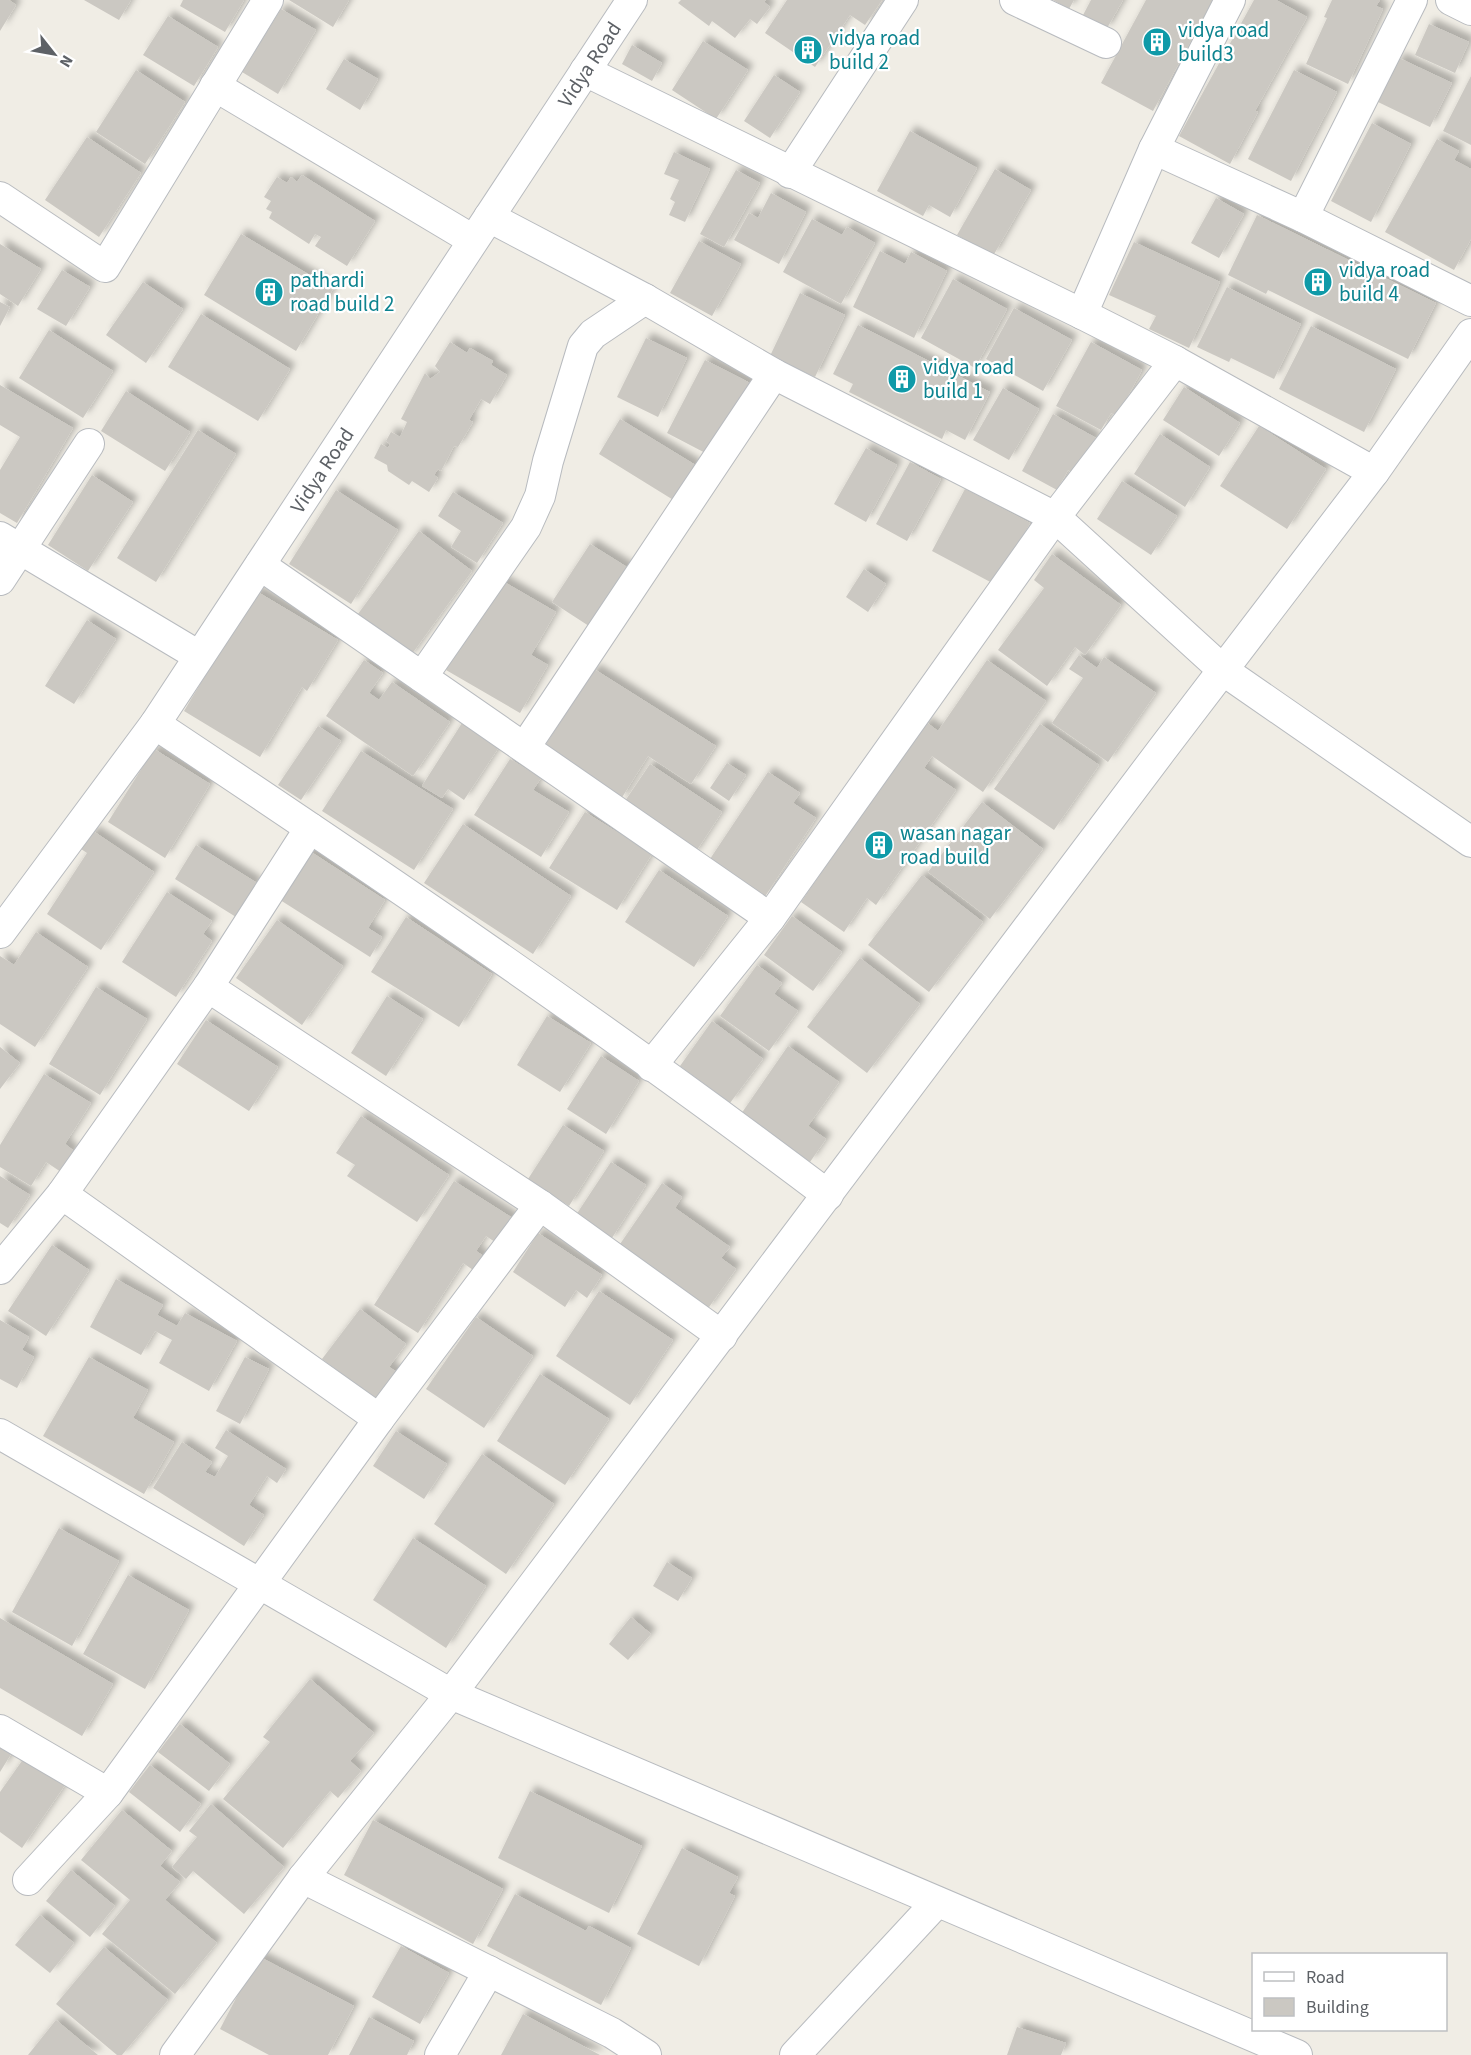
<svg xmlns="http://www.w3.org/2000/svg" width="1471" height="2055" font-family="'Source Sans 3',sans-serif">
  <defs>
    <filter id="shadow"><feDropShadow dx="5.5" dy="-5.5" stdDeviation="3" flood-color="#0004"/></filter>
  </defs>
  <rect width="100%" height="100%" fill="#f0ede5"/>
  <path fill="#cbc8c2" filter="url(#shadow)" d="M 0,0 L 9,0 L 16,5 L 0,31 Z
    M 84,0 L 131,0 L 119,20 Z
    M 183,0 L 244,0 L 225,32 L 180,6 Z
    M 289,0 L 349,0 L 333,27 Z
    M 681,0 L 766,0 L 764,2 L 770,7 L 757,24 L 750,19 L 735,38 L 712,21 L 709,26 L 678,3 Z
    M 787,0 L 882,0 L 865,25 L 850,15 L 815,67 L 765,33 Z
    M 1053,0 L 1074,0 L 1069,9 Z
    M 1091,0 L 1123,0 L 1106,30 L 1082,17 Z
    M 1146,0 L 1213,0 L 1153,111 L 1101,83 Z
    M 1254,0 L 1276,0 L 1307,17 L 1255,111 L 1258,112 L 1230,164 L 1179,136 Z
    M 1332,0 L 1380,0 L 1376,6 L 1383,9 L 1348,84 L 1306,64 L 1327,18 L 1324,17 Z
    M 281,9 L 316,30 L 278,94 L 242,72 Z
    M 168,16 L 218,47 L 194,86 L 143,55 Z
    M 1429,24 L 1469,42 L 1455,73 L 1415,55 Z
    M 703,41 L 748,70 L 716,119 L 672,90 Z
    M 632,45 L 662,63 L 652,81 L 622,64 Z
    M 1399,58 L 1452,83 L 1430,127 L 1378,102 Z
    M 344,59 L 378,79 L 360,110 L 326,89 Z
    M 136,70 L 185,102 L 145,164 L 96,132 Z
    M 1294,70 L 1337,92 L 1291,181 L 1248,159 Z
    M 774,75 L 800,92 L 770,138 L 744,121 Z
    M 1471,76 L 1471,145 L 1443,131 Z
    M 1372,123 L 1411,144 L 1371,222 L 1331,201 Z
    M 910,131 L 977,168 L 950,217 L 929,205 L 923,216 L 877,191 Z
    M 87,137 L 141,173 L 99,237 L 45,200 Z
    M 1437,139 L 1459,151 L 1454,160 L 1471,169 L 1471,239 L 1454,270 L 1385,232 Z
    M 674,152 L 710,169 L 685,222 L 669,215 L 675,202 L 670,199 L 679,180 L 664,174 Z
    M 995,169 L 1031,190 L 993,256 L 957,235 Z
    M 736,170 L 760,183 L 724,247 L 700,234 Z
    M 302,175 L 375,221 L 347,266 L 315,246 L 321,237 L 315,234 L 309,244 L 269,218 L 272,212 L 266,209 L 271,201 L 264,197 L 277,177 L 287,183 L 291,177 L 297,182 Z
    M 771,193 L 806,212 L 779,264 L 734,240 L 749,213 L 758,218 Z
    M 1216,198 L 1244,214 L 1219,258 L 1191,243 Z
    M 1257,215 L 1436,303 L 1408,359 L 1268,290 L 1266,294 L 1228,275 Z
    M 812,219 L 842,235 L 847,227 L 875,243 L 841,304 L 783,272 Z
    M 241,234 L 333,289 L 296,351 L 204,295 Z
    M 699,241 L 741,264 L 712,316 L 670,293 Z
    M 1134,242 L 1220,282 L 1189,348 L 1149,329 L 1156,316 L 1109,295 Z
    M 0,244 L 41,269 L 18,306 L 0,294 Z
    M 880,251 L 905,264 L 911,252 L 947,271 L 914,338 L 853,307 Z
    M 62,270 L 90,287 L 66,326 L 37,309 Z
    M 953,279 L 1007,309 L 975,368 L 921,338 Z
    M 143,282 L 183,309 L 146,363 L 106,335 Z
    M 1227,287 L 1301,324 L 1274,379 L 1231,358 L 1229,362 L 1197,347 Z
    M 800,293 L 845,315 L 815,377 L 770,356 Z
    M 0,302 L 10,307 L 0,326 Z
    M 1014,308 L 1072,340 L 1043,391 L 986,359 Z
    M 201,314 L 290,369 L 258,421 L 168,367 Z
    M 858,325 L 990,392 L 965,440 L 946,430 L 942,439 L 849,392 L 853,384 L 833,374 Z
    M 1311,326 L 1396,369 L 1364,432 L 1279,389 Z
    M 49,330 L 113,371 L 83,418 L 19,378 Z
    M 646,338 L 687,358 L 658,417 L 617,397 Z
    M 450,342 L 467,353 L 470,348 L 493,361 L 491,365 L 507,375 L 490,404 L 481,399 L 469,420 L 473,422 L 458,447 L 454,446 L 441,471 L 438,469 L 434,475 L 438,478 L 429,492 L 412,481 L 409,485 L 388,471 L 387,465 L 374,458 L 381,444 L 388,448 L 390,444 L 386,441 L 391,432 L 400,437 L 407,422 L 401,419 L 425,373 L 430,379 L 440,372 L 435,366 Z
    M 1091,342 L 1142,370 L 1117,416 L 1111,413 L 1101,430 L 1056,406 Z
    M 705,360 L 752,384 L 713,457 L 667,433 Z
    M 0,385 L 73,428 L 17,523 L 0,513 L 0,470 L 20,437 L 0,425 Z
    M 1184,387 L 1240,423 L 1219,456 L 1163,420 Z
    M 1003,388 L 1039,409 L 1009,460 L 973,440 Z
    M 126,391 L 190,432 L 165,471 L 101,431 Z
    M 1053,414 L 1096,438 L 1076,475 L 1068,470 L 1057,490 L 1022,471 Z
    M 620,419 L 697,466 L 675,501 L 599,454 Z
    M 1259,426 L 1326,469 L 1287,529 L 1220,486 Z
    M 198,430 L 236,454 L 156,582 L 117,558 Z
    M 1160,434 L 1210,467 L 1185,507 L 1134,474 Z
    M 866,448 L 897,465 L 866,522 L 834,504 Z
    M 910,462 L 941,479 L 907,541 L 876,524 Z
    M 92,475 L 133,502 L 88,571 L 48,545 Z
    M 1122,481 L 1177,516 L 1151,555 L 1097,519 Z
    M 965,489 L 1030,523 L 996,585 L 932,551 Z
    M 336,490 L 398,530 L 351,604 L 289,564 Z
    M 453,492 L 503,523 L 477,563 L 451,547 L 461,531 L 438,516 Z
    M 419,531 L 472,571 L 409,658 L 355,618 Z
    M 590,544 L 630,569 L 592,628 L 552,602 Z
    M 1052,554 L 1121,605 L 1085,655 L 1075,647 L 1047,686 L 998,650 L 1044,588 L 1034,580 Z
    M 864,569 L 886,584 L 868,612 L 846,597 Z
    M 499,579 L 556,612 L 531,655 L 548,665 L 520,713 L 446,670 Z
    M 256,591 L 338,640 L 307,691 L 302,687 L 260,757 L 184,711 Z
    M 87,620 L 116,639 L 74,704 L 45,686 Z
    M 1079,655 L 1097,668 L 1104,657 L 1156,693 L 1108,762 L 1052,723 L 1083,678 L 1069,669 Z
    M 364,660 L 383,673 L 369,693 L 379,700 L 392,682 L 450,722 L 413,776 L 326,716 Z
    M 987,660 L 1046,701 L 983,792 L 932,756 L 924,768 L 956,790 L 876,905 L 867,898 L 844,932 L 801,902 L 926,722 L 938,731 Z
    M 594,669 L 716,746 L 691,784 L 648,756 L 621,799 L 543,749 Z
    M 462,723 L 499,747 L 464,800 L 448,789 L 442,798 L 422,786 Z
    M 1040,724 L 1099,765 L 1054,830 L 994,789 Z
    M 318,726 L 341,741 L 301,800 L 278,785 Z
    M 154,749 L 210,784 L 165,858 L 108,822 Z
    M 361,751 L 453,809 L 414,870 L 322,811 Z
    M 510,759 L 541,778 L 533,790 L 569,812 L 541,857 L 474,815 Z
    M 727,763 L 746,775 L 729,801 L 710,788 Z
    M 650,764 L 722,812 L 693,856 L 621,807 Z
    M 768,772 L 800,793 L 793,803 L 816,818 L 764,898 L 708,862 Z
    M 982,802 L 1043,849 L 990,919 L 928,872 Z
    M 585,812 L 652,854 L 617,910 L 549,868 Z
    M 463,824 L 571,896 L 533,954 L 424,883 Z
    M 93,831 L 154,872 L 101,950 L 47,914 L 87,853 L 81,849 Z
    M 196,845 L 257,883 L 236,917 L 175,879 Z
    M 308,850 L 385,900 L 368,928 L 382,937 L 370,957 L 277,898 Z
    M 659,870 L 728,916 L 694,967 L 625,922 Z
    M 922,875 L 983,922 L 929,992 L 868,945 Z
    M 167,892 L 212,921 L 203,934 L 212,941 L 176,997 L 122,962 Z
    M 792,916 L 842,952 L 813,991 L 764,955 Z
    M 406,917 L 492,974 L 459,1027 L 371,972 Z
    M 277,920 L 343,966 L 302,1025 L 236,978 Z
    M 36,932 L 88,967 L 35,1047 L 0,1024 L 0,956 L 14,965 Z
    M 860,958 L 920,1004 L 867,1073 L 807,1027 Z
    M 757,965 L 782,983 L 774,994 L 798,1011 L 769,1051 L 720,1016 Z
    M 96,987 L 147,1019 L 100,1095 L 49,1064 Z
    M 387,996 L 423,1019 L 386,1076 L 351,1053 Z
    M 547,1016 L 591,1043 L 560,1092 L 517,1065 Z
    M 206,1020 L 278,1067 L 249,1111 L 177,1064 Z
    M 712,1021 L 763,1059 L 730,1103 L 680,1066 Z
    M 788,1046 L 839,1082 L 808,1126 L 826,1139 L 810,1162 L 741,1114 Z
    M 0,1047 L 20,1063 L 0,1089 Z
    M 601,1056 L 639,1081 L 606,1134 L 567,1109 Z
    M 44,1074 L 91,1103 L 65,1144 L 74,1151 L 61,1172 L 46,1162 L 31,1186 L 0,1167 L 0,1145 Z
    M 361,1116 L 449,1175 L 417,1222 L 347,1176 L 355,1165 L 336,1153 Z
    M 563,1125 L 604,1151 L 569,1206 L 528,1179 Z
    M 611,1162 L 646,1185 L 610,1241 L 574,1218 Z
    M 0,1176 L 30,1195 L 8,1228 L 0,1223 Z
    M 454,1181 L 514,1219 L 498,1244 L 486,1236 L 476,1251 L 485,1257 L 476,1272 L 463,1263 L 418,1333 L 374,1305 Z
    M 662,1183 L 682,1197 L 675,1208 L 730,1247 L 721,1258 L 736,1269 L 707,1310 L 618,1247 Z
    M 538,1233 L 602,1275 L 587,1298 L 576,1290 L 565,1307 L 513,1272 Z
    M 52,1245 L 89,1270 L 46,1336 L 8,1311 Z
    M 116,1279 L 163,1305 L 157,1315 L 177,1326 L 185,1313 L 237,1341 L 209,1391 L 159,1363 L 172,1340 L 155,1331 L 141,1355 L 90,1327 Z
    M 599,1291 L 673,1340 L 630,1405 L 556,1356 Z
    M 360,1309 L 406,1344 L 389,1367 L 400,1374 L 379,1402 L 322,1359 Z
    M 476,1317 L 533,1356 L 484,1428 L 426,1389 Z
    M 0,1320 L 29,1337 L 22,1350 L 34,1357 L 17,1388 L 0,1379 Z
    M 89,1357 L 148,1390 L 133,1418 L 174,1442 L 144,1494 L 43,1436 Z
    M 245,1357 L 269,1369 L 240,1424 L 216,1411 Z
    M 540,1374 L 609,1419 L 565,1485 L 497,1441 Z
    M 226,1430 L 286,1469 L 277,1483 L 267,1476 L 249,1505 L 264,1515 L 244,1546 L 153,1488 L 182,1442 L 212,1462 L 205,1472 L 215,1477 L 228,1456 L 215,1448 Z
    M 396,1431 L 447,1464 L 424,1499 L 373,1466 Z
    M 482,1454 L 554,1504 L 506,1574 L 434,1524 Z
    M 59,1528 L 119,1561 L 72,1646 L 12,1612 Z
    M 413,1538 L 486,1586 L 446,1648 L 373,1600 Z
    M 667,1562 L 692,1578 L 678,1601 L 653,1586 Z
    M 128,1575 L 189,1610 L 145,1689 L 83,1654 Z
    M 631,1617 L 651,1634 L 628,1660 L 609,1644 Z
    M 0,1618 L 113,1684 L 82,1736 L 0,1688 Z
    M 310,1679 L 374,1733 L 350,1761 L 361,1771 L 338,1798 L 330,1791 L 283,1848 L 223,1799 L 270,1742 L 263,1737 Z
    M 180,1724 L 230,1764 L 209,1791 L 158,1752 Z
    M 0,1743 L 13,1751 L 0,1772 Z
    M 24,1758 L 65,1785 L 22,1848 L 0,1832 L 0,1792 Z
    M 150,1765 L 201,1804 L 180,1832 L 129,1792 Z
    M 530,1791 L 642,1846 L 609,1913 L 498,1858 Z
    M 211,1804 L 284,1867 L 244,1914 L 193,1871 L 186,1879 L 172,1867 L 197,1837 L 189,1831 Z
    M 122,1810 L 172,1851 L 160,1866 L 180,1882 L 165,1900 L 217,1943 L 175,1994 L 102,1934 L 130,1900 L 81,1860 Z
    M 373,1820 L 503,1889 L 473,1944 L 344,1875 Z
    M 682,1848 L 738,1877 L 729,1893 L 735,1896 L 699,1966 L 637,1934 Z
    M 71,1870 L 115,1906 L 90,1937 L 46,1901 Z
    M 515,1894 L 586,1931 L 589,1926 L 631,1948 L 601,2005 L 487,1946 Z
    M 40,1915 L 74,1943 L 50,1973 L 15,1945 Z
    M 401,1946 L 449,1973 L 420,2024 L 372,1997 Z
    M 104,1947 L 168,2000 L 122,2055 L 117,2055 L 56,2004 Z
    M 258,1956 L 354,2006 L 328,2055 L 269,2055 L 220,2029 Z
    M 523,2014 L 600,2055 L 501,2055 Z
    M 369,2017 L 414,2041 L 407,2055 L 349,2055 Z
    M 56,2020 L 98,2055 L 28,2055 Z
    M 1017,2027 L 1066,2043 L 1061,2055 L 1007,2055 Z"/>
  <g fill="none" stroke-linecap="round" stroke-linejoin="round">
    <g stroke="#b8bbbf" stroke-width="32">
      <g id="minor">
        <path d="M 1015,0 L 1106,43"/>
        <path d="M 1451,0 L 1471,10"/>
        <path d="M 585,71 L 1082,314 L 1175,361 L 1374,472"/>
        <path d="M 215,86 L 473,240"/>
        <path d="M 1154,149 L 1303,217 L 1471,301"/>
        <path d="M 790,173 L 903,0"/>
        <path d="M 0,197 L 105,267 L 268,0"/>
        <path d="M 489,217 L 645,299 L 774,374 L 1055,517 L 1224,671 L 1471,842"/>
        <path d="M 1303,217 L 1412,0"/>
        <path d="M 1082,314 L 1154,149 L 1230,0"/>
        <path d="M 0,537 L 199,656"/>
        <path d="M 260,565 L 770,918"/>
        <path d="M 0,580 L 89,444"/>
        <path d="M 422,677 L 526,527 L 540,496 L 548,461 L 583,346 L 593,334 L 645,299"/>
        <path d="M 155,724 C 382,875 610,1030 828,1195"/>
        <path d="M 525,747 L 774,374"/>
        <path id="s1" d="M 0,933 L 155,724 L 632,0"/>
        <path d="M 208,987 L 540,1205 L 722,1336"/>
        <path d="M 651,1066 L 770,918 L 1055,517 L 1175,361"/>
        <path d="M 62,1194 L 208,987 L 310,828"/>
        <path d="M 0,1269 L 62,1194 L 379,1419 L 108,1793 L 0,1730"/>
        <path d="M 379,1419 L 540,1205"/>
        <path d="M 0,1434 L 451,1694 L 1297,2055"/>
        <path d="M 303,1878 L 612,2033 L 646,2055"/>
        <path d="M 28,1880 L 108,1793"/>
        <path d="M 175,2055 L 303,1878 L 451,1694 L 1161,751 L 1374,472 L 1471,334"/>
        <path d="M 440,2055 L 489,1971"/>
        <path d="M 795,2055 L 937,1902"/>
      </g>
    </g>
    <use href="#minor" stroke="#fff" stroke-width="30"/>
  </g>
  <defs>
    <g id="building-disc" transform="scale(1.5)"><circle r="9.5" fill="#0f9aa8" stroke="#fff"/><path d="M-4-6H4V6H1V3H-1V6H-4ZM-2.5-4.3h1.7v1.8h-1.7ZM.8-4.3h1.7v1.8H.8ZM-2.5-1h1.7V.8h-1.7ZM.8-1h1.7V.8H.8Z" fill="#fff"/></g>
  </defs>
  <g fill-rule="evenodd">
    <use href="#building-disc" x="1157" y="42"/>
    <use href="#building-disc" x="808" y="50"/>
    <use href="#building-disc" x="1318" y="282"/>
    <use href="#building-disc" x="269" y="292"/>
    <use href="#building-disc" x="902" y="379"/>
    <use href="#building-disc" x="879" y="845"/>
  </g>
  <g text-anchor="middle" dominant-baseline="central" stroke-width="4.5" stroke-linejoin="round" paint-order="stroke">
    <g font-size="21" fill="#0d838f" stroke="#fff" text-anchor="start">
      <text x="1178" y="30">vidya road<tspan x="1178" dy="24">build3</tspan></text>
      <text x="829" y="38">vidya road<tspan x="829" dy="24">build 2</tspan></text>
      <text x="1339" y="270">vidya road<tspan x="1339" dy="24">build 4</tspan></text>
      <text x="290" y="280">pathardi<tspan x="290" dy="24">road build 2</tspan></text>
      <text x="923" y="367">vidya road<tspan x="923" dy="24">build 1</tspan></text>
      <text x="900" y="833">wasan nagar<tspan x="900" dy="24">road build</tspan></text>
    </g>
    <g font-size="21" fill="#5d6166" stroke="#fff">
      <text stroke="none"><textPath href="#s1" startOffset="1050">Vidya Road</textPath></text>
      <text stroke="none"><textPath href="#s1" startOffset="564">Vidya Road</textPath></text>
    </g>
  </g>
  <rect x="1252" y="1953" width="195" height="78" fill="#ffffff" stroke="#bec0c2" stroke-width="1.5"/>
  <rect x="1264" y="1972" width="30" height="9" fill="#ffffff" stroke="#bec0c2" stroke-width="1.5"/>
  <text x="1306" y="1983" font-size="18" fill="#5d6166">Road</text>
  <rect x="1264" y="1998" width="30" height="18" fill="#cbc8c2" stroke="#bec0c2" stroke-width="1.5"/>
  <text x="1306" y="2013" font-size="18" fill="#5d6166">Building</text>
  <g transform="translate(54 54) rotate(121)" stroke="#ffffff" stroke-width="4.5" paint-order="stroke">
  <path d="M0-4.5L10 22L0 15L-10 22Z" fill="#5d6166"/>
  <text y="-9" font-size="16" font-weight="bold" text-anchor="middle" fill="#5d6166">N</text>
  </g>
</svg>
